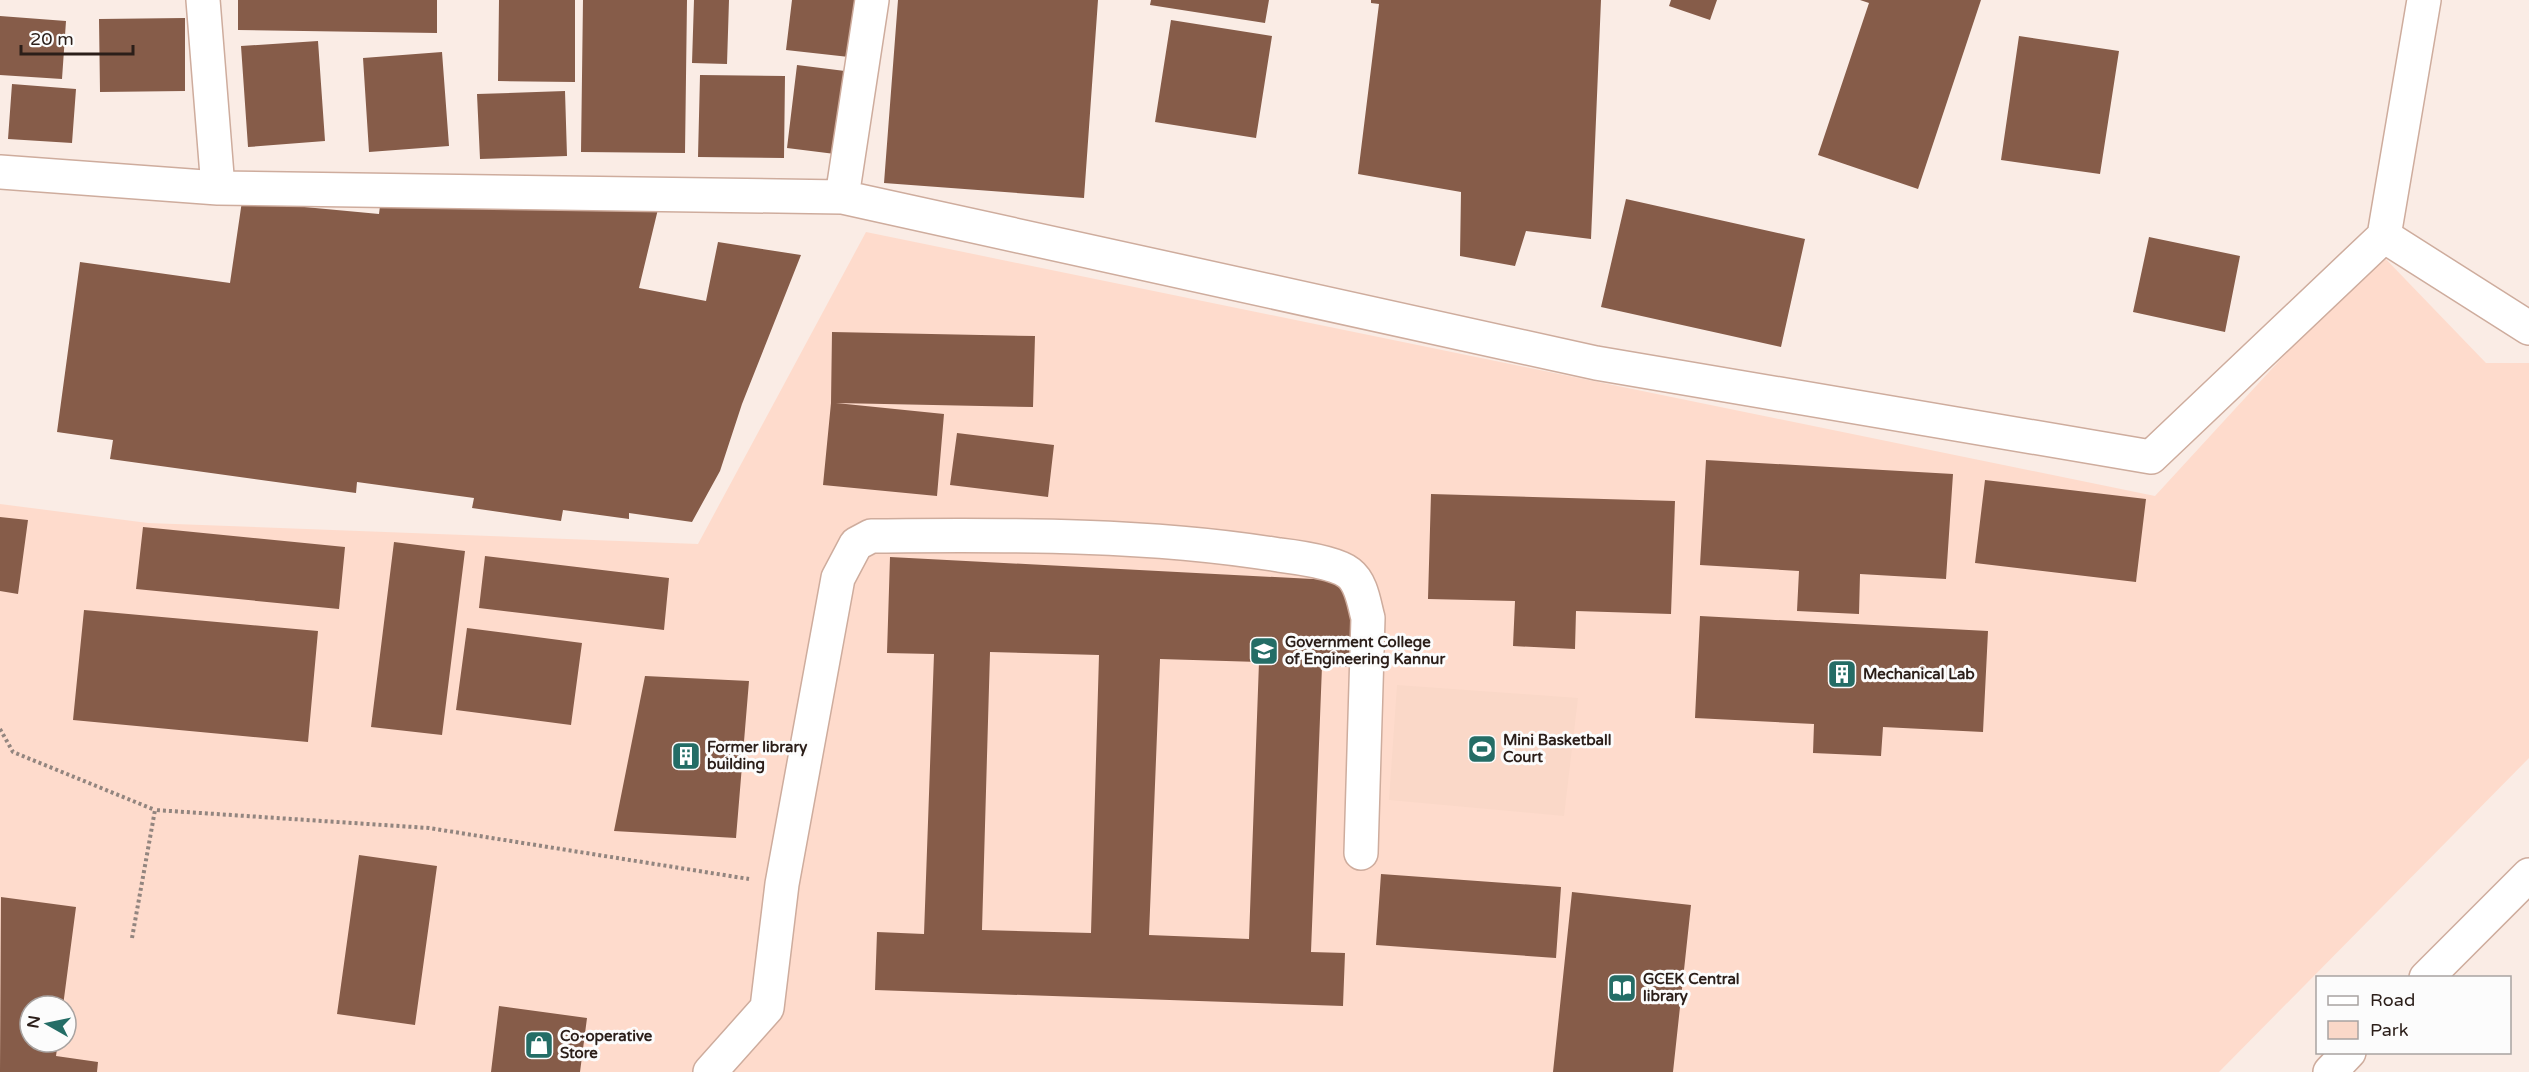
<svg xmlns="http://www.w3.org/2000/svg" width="2529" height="1072" font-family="'Varela Round',sans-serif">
  <rect width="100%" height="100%" fill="#faece5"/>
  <path fill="#fedbcc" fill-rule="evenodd" d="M 866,232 L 2155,496 L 2379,252 L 2486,363 L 2529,363 L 2529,758 L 2219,1072 L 0,1072 L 0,504 L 148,523 L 698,544 ZM 30,1006 L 66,1006 L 66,1042 L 30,1042 Z"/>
  <path fill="#fad8c8" d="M 1397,685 L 1578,698 L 1564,816 L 1389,800 Z"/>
  <path fill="#865c49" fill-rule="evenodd" d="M 238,0 L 437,0 L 437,33 L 238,30 Z
    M 499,0 L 575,0 L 575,82 L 498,81 Z
    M 583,0 L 687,0 L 685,153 L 581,152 Z
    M 694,0 L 729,0 L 727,64 L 692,63 Z
    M 792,0 L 855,0 L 849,57 L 786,50 Z
    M 898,0 L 1098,0 L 1084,198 L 884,183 Z
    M 1151,0 L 1269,0 L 1265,23 L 1150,5 Z
    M 1371,0 L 1601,0 L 1591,239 L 1526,231 L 1515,266 L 1460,256 L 1461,192 L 1358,174 L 1379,4 L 1371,3 Z
    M 1671,0 L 1717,0 L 1710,20 L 1669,6 Z
    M 1860,0 L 1981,0 L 1918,189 L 1818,155 L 1869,3 Z
    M 0,16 L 66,21 L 62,79 L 0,75 Z
    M 185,18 L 185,91 L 100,92 L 99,19 Z
    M 1171,20 L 1272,36 L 1256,138 L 1155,122 Z
    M 2019,36 L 2119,51 L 2100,174 L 2001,160 Z
    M 318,41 L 325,141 L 248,147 L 241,46 Z
    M 442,52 L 449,146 L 369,152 L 363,58 Z
    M 797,65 L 853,72 L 843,155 L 787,148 Z
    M 700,75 L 785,76 L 784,158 L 698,157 Z
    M 12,84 L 76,89 L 72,143 L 8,139 Z
    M 565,91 L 567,156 L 480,159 L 477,94 Z
    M 381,198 L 659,205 L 639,288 L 706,301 L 718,242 L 801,255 L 742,404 L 720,471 L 692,522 L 629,513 L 629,519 L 563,510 L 561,521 L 472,508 L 474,498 L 357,482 L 356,493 L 110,459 L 113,440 L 57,432 L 80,262 L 230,283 L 242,201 L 379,214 Z
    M 1626,199 L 1805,239 L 1781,347 L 1601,307 Z
    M 2149,237 L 2240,256 L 2225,332 L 2133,312 Z
    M 832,332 L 1035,336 L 1033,407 L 836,403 L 944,414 L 937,496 L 823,485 L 831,403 Z
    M 957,433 L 1054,445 L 1048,497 L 950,485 Z
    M 1706,460 L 1953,474 L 1946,579 L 1860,574 L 1859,614 L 1797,611 L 1799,571 L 1700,565 Z
    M 1985,480 L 2146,499 L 2136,582 L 1975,563 Z
    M 1431,494 L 1675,501 L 1671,614 L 1576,611 L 1575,649 L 1513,646 L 1515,601 L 1428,599 Z
    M 0,517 L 28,520 L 18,594 L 0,591 Z
    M 143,527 L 345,547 L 339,609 L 136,589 Z
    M 394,542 L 465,551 L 442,735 L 371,727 Z
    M 485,556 L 669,578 L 664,630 L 479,608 Z
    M 890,557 L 1351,581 L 1351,667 L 1322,666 L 1311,952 L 1345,953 L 1343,1006 L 875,990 L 877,932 L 924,934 L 934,654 L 887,653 ZM 990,652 L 1099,655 L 1091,933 L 982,930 ZM 1160,659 L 1259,662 L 1249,939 L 1149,935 Z
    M 84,610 L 318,631 L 308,742 L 73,720 Z
    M 1700,616 L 1988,631 L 1983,732 L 1883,727 L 1881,756 L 1813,753 L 1814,724 L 1695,718 Z
    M 467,628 L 582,643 L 571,725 L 456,710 Z
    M 645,676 L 749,681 L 736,838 L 614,831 Z
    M 359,855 L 437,866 L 415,1025 L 337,1014 Z
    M 1381,874 L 1561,887 L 1556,958 L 1376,945 Z
    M 1572,892 L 1691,905 L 1673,1072 L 1553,1072 Z
    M 1,897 L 76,907 L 63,1006 L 30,1006 L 30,1042 L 58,1042 L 56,1056 L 98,1062 L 97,1072 L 0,1072 Z
    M 499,1006 L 587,1018 L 580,1072 L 491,1072 Z"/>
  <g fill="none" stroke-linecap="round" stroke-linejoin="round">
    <g stroke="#ceac9d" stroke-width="36">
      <path id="street" d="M 203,0 L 218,188
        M 0,172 L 218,188 L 842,197 L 1596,363 L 2151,457 L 2384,236 L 2424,0
        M 842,197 L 872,0
        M 2384,236 L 2529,328
        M 2426,978 L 2529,875
        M 710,1072 L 767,1008 L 782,884 L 838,578 L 856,544 L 871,536 C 1006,535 1145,533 1279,555 C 1296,557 1336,563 1349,573 C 1362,583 1364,604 1368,618 L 1361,853
        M 2330,1072 L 2349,1052"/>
    </g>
    <path stroke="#92857f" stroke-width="4" stroke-dasharray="3 3" stroke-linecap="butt" d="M 0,729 L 13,752 L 155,810
      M 132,938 L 155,810 L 429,828 L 749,879"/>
    <use href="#street" stroke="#fff" stroke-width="33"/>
  </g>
  <defs>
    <g id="university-square" transform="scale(1.5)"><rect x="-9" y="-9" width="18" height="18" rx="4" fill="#246d66" stroke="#fcfcfc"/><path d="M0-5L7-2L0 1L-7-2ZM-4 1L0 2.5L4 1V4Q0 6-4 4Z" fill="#fff"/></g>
    <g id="building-square" transform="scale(1.5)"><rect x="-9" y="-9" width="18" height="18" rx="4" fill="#246d66" stroke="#fcfcfc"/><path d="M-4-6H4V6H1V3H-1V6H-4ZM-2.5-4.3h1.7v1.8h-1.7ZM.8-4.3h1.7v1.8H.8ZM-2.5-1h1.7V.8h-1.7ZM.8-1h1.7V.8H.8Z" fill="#fff"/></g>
    <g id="stadium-square" transform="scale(1.5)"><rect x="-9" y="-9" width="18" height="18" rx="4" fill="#246d66" stroke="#fcfcfc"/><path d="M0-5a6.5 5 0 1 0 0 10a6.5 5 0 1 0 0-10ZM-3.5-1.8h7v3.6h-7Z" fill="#fff"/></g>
    <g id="library-square" transform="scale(1.5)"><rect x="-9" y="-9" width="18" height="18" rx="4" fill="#246d66" stroke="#fcfcfc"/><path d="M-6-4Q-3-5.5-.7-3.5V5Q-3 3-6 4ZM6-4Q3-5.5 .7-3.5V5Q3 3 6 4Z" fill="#fff"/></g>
    <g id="shop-square" transform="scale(1.5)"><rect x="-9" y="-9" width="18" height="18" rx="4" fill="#246d66" stroke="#fcfcfc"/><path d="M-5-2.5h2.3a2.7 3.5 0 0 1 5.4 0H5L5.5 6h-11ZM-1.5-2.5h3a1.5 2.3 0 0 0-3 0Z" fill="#fff"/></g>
  </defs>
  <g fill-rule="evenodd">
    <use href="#university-square" x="1264" y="651"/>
    <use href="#building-square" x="1842" y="674"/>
    <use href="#stadium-square" x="1482" y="749"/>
    <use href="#building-square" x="686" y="756"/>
    <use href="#library-square" x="1622" y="988"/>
    <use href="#shop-square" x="539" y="1045"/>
  </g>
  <g text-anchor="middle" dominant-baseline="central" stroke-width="6" stroke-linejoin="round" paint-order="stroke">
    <g font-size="15" font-weight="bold" fill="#2b1e19" stroke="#fcfcfc" text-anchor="start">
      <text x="1285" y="642">Government College<tspan x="1285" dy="17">of Engineering Kannur</tspan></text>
      <text x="1863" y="674">Mechanical Lab</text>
      <text x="1503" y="740">Mini Basketball<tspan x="1503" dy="17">Court</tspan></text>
      <text x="707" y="747">Former library<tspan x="707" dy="17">building</tspan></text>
      <text x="1643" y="979">GCEK Central<tspan x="1643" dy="17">library</tspan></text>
      <text x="560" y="1036">Co-operative<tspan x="560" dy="17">Store</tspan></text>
    </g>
  </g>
  <rect x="2316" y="976" width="195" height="78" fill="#fcfcfc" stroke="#a8a3a1" stroke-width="1.5"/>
  <rect x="2328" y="996" width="30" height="9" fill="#ffffff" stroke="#a8a3a1" stroke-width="1.5"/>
  <text x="2370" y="1006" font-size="18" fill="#2b1e19">Road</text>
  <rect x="2328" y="1021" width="30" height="18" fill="#fad8c8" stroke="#a8a3a1" stroke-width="1.5"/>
  <text x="2370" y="1036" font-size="18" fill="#2b1e19">Park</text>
  <g transform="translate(48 1024) rotate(279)"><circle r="28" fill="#fcfcfc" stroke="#a8a3a1" stroke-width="1.5"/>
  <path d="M0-4.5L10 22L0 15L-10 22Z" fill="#246d66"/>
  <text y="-9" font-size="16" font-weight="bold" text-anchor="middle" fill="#2b1e19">N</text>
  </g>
  <path d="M21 45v9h112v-9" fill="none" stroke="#2b1e19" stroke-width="3"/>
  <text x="30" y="45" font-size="18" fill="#2b1e19" stroke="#fcfcfc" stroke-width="4.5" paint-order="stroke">20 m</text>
</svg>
